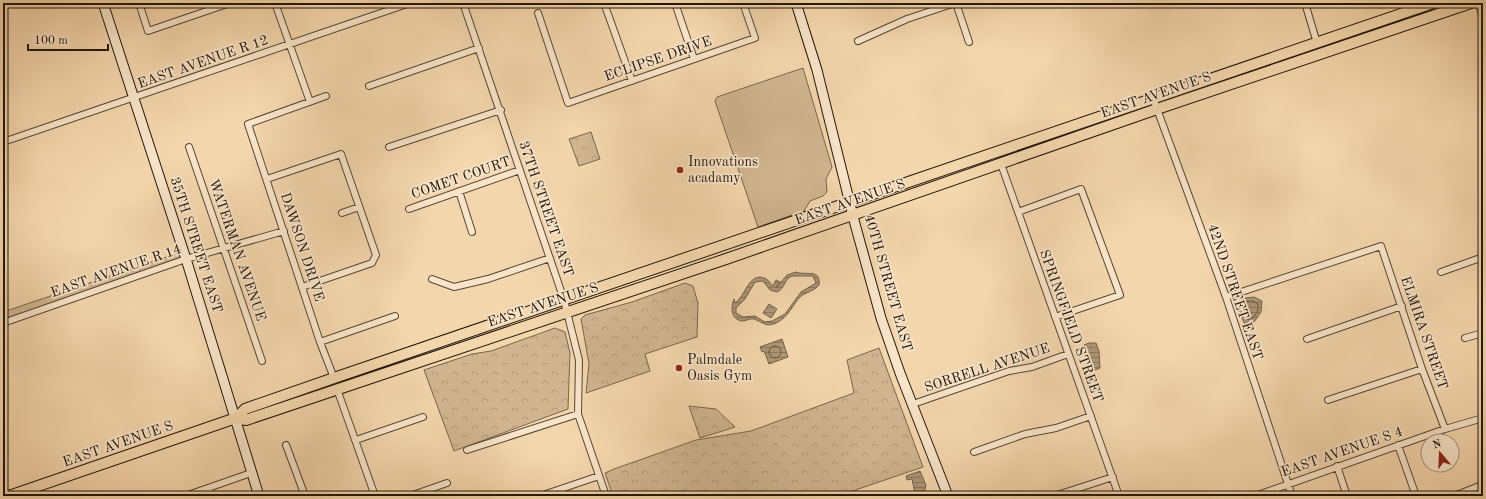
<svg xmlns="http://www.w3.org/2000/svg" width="1486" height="499" font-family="'Old Standard TT',serif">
  <defs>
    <pattern id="park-crowns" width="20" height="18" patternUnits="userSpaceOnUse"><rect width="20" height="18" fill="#d0b590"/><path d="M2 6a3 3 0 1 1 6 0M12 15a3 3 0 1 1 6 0" fill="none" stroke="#b29b7b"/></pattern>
    <pattern id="water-rules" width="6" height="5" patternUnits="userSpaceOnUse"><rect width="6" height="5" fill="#ad9575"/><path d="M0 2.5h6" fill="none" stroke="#8c795e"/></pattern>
  </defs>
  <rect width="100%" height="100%" fill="#f4d6ac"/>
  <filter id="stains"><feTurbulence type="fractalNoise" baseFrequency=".005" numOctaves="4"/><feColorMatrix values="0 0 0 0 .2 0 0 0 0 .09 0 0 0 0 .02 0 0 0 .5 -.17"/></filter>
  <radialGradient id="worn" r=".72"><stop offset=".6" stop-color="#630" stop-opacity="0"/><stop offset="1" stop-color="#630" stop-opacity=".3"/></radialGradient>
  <path fill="#d0b590" stroke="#79664c" d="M 803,68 L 832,167 L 826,179 L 827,192 L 823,196 L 810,201 L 804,211 L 758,227 L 715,101 L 717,97 Z
    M 181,252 L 182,257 L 3,320 L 3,312 Z"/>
  <path fill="url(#park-crowns)" stroke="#79664c" d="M 591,132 L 600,159 L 579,166 L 569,139 Z
    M 685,283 L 693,286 L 698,303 L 697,337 L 645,354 L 650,371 L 586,393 L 589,364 L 581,319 L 585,315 L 632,302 Z
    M 555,328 L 565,332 L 570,353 L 568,409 L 454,451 L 424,370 L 472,354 L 491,351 Z
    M 879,348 L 923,467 L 838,496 L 613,496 L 605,473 L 614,469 L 696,440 L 751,431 L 854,393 L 847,360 Z
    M 689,406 L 716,409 L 735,427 L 700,438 Z"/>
  <path fill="url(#water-rules)" stroke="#75624a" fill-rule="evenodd" d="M 796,272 C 806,276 821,268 819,285 C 814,291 807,292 801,296 C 792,305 789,317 776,323 C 766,328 763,322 754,319 C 750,318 746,321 742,321 C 730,319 731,307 734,299 L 735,303 C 745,297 749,272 764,278 C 768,279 770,283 773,286 L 776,280 L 780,282 L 776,288 L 787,275 ZM 792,276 L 813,276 L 816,283 L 801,292 L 785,314 L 772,321 L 765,322 L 755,316 L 743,317 L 736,313 L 736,308 L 745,299 L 755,282 L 763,281 L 770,290 L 777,292 C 785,289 784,279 792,276 Z
    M 1254,297 L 1262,301 L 1261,312 L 1254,322 L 1245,325 L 1239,311 L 1237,303 L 1245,298 Z
    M 769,304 L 777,309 L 771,318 L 763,313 Z
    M 782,339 L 788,357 L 769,364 L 764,351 L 762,352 L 760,347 Z
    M 1089,343 L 1096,343 L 1099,351 L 1100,368 L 1095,370 C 1087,367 1085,353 1084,345 Z
    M 920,471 L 926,485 L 925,490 L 915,494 L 912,479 L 907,480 L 906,476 Z"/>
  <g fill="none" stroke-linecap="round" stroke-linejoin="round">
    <path stroke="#68563f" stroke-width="1" d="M 1253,301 L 1258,304 C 1259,311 1255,318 1248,320 L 1242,305 L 1246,302 Z
      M769 352a6 6 0 1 1 12 0a6 6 0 1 1-12 0Z"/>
    <g stroke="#564632" stroke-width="8">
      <path id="street" d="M 139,3 L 148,31 L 230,3
        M 275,3 L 310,102
        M 463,3 L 564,300 L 579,360 L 578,414 L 606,496
        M 604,3 L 632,81
        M 675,3 L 694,59
        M 956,3 L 969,42
        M 1305,3 L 1317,43
        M 1478,3 L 1483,17
        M 538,13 L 568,103 L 755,38 L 743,3
        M 858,41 L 907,19 L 955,3
        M 369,86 L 479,48
        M 326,96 L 248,124 L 320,342 L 334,378
        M 1153,98 L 1226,297 L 1292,496
        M 3,142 L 410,3
        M 189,147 L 262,361
        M 389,147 L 501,110
        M 1001,164 L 1119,496
        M 267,179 L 341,154 L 376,255 L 372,263 L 302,287
        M 459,191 L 472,232
        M 409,209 L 520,170
        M 1018,212 L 1081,189 L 1120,295 L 1055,317
        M 342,213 L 359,207
        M 1441,272 L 1483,257
        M 432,279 L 454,287 L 488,279 L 550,258
        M 1226,297 L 1381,246 L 1422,369 L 1445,429
        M 3,323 L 186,259 L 284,231
        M 1465,338 L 1483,333
        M 1307,339 L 1402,306
        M 320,342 L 395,316
        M 337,389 L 375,496
        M 1328,400 L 1422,369
        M 913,404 L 1009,371 L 1032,367 L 1068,354
        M 356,440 L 423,417
        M 286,445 L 305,496
        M 1398,445 L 1416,496
        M 467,450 L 578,414
        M 974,452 L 1025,434 L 1056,428 L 1091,416
        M 1337,466 L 1347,496
        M 208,488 L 211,496
        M 185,496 L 251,473
        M 410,496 L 447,483
        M 540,496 L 599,476
        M 1054,496 L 1113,477
        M 1255,496 L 1445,429 L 1483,418
        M 1454,496 L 1482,485 L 1483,486"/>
    </g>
    <g stroke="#221609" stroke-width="11">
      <path id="secondary" d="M 103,3 L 186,259 L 259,496
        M 796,3 L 817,70 L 855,224 L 881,318 L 900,373 L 948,496"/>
    </g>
    <g stroke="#221609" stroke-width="12">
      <path id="primary" d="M 236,418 L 246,420 L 726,259 L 1157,109 L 1471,3
        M 9,496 L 236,418 L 245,409 L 334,378 L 1433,3"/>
    </g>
    <use href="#street" stroke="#f8e4c9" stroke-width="6"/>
    <use href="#secondary" stroke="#f8e4c9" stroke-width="9"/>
    <use href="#primary" stroke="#f4d6ac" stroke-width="10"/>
  </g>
  <g fill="#8f2418" stroke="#f8e4c9" stroke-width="1.5">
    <circle cx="680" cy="170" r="4"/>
    <circle cx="679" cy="368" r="4"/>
  </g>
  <g text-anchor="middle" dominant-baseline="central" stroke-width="3.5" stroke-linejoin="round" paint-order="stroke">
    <g font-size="14" fill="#221609" stroke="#f8e4c9">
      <text transform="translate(658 59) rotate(-19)">ECLIPSE DRIVE</text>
      <text transform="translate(203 62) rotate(-19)">EAST AVENUE R 12</text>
      <text transform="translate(1156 95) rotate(-19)">EAST AVENUE S</text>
      <text transform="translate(461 178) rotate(-19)">COMET COURT</text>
      <text transform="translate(850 202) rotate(-19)">EAST AVENUE S</text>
      <text transform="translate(546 209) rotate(71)">37TH STREET EAST</text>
      <text transform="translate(196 245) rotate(72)">35TH STREET EAST</text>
      <text transform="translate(302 247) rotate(72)">DAWSON DRIVE</text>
      <text transform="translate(237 250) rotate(71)">WATERMAN AVENUE</text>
      <text transform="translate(116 271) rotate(-19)">EAST AVENUE R 14</text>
      <text transform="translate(888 283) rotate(74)">40TH STREET EAST</text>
      <text transform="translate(1235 292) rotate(71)">42ND STREET EAST</text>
      <text transform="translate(543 305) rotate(-18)">EAST AVENUE S</text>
      <text transform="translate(1071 326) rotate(70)">SPRINGFIELD STREET</text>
      <text transform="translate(1424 333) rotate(71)">ELMIRA STREET</text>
      <text transform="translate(987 368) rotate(-18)">SORRELL AVENUE</text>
      <text transform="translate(118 444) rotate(-19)">EAST AVENUE S</text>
      <text transform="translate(1342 452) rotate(-19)">EAST AVENUE S 4</text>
    </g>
    <g font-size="14" fill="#221609" stroke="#f8e4c9" text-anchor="start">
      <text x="688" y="162">Innovations<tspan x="688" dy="16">acadamy</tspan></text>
      <text x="687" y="360">Palmdale<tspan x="687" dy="16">Oasis Gym</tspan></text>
    </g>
  </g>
  <rect width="1486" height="499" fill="none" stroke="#f4d6ac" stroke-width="16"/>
  <rect x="4" y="4" width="1478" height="491" fill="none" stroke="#221609" stroke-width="2"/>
  <rect x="8" y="8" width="1470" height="483" fill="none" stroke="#221609"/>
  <g transform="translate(1440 453) rotate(341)"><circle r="19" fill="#f8e4c9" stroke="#a2927c"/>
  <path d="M0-3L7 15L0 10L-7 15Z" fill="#8f2418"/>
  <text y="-6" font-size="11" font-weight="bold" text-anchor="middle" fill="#221609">N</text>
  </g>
  <path d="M28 44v6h80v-6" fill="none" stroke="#221609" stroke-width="2"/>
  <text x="34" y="44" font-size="12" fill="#221609" stroke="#f8e4c9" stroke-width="3" paint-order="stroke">100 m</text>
  <rect width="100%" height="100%" filter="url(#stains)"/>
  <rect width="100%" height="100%" fill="url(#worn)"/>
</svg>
